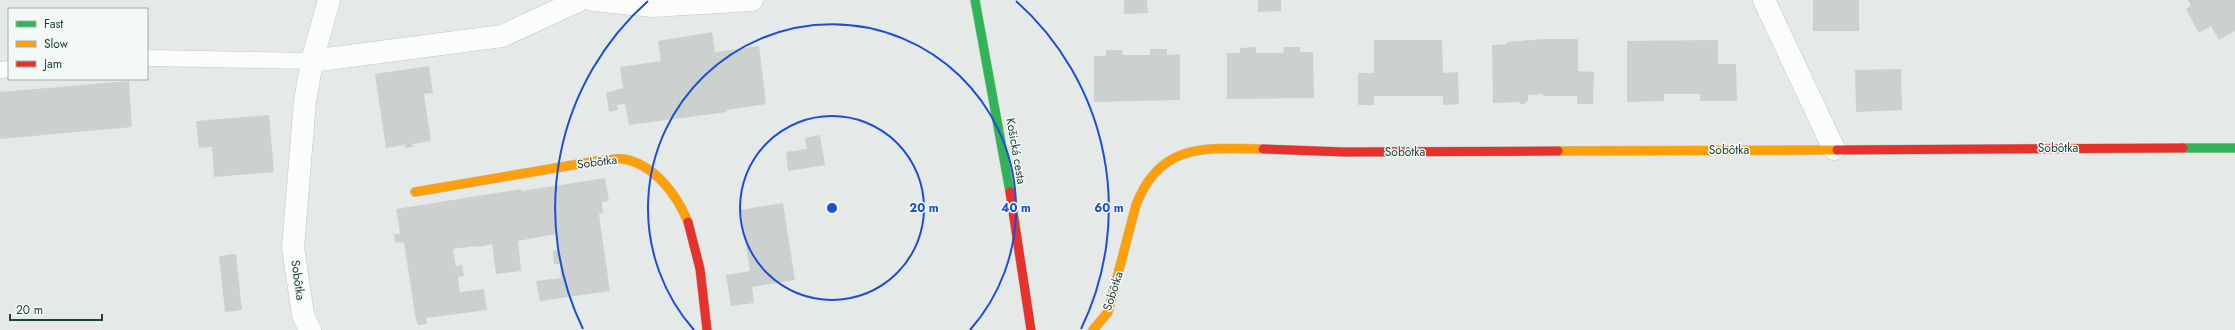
<svg xmlns="http://www.w3.org/2000/svg" width="2235" height="330" font-family="Jost,sans-serif">
  <rect width="100%" height="100%" fill="#e5eae8"/>
  <path fill="#ccd1cf" d="M 1124,0 L 1147,0 L 1148,13 L 1124,14 Z
    M 1258,0 L 1281,0 L 1281,11 L 1258,12 Z
    M 1813,0 L 1859,0 L 1859,31 L 1813,31 Z
    M 2188,0 L 2235,0 L 2235,31 L 2219,40 L 2211,26 L 2199,33 L 2186,9 L 2191,6 Z
    M 712,32 L 715,52 L 759,46 L 766,104 L 727,110 L 727,112 L 629,125 L 625,104 L 617,105 L 618,110 L 609,112 L 606,93 L 623,88 L 620,67 L 661,61 L 658,41 Z
    M 1544,39 L 1578,39 L 1578,71 L 1594,72 L 1593,104 L 1577,104 L 1577,96 L 1543,96 L 1543,94 L 1528,95 L 1528,102 L 1525,102 L 1525,104 L 1520,104 L 1520,102 L 1493,103 L 1492,45 L 1507,44 L 1507,42 Z
    M 1374,40 L 1442,40 L 1443,73 L 1458,72 L 1459,104 L 1443,105 L 1443,96 L 1374,96 L 1374,105 L 1358,105 L 1358,73 L 1374,73 Z
    M 1718,40 L 1718,64 L 1736,64 L 1737,101 L 1700,101 L 1700,94 L 1664,94 L 1664,101 L 1627,102 L 1627,41 Z
    M 1256,47 L 1256,53 L 1283,53 L 1284,47 L 1300,47 L 1300,52 L 1313,52 L 1314,98 L 1227,99 L 1227,53 L 1240,53 L 1240,48 Z
    M 1150,49 L 1167,49 L 1167,55 L 1180,54 L 1180,100 L 1094,102 L 1094,56 L 1106,56 L 1106,50 L 1122,50 L 1123,55 L 1150,55 Z
    M 429,66 L 433,93 L 424,94 L 431,141 L 412,144 L 413,147 L 405,148 L 405,145 L 386,148 L 375,74 Z
    M 1901,69 L 1902,110 L 1856,112 L 1855,70 Z
    M 129,81 L 132,127 L 0,139 L 0,92 Z
    M 269,115 L 274,172 L 214,177 L 212,147 L 199,148 L 196,121 Z
    M 820,135 L 825,165 L 788,171 L 786,152 L 807,149 L 805,138 Z
    M 605,178 L 609,201 L 602,202 L 603,213 L 599,214 L 610,291 L 540,301 L 536,281 L 561,278 L 560,264 L 554,264 L 553,251 L 558,250 L 556,234 L 518,241 L 521,271 L 496,274 L 492,244 L 479,247 L 478,246 L 453,249 L 456,266 L 462,265 L 464,276 L 458,277 L 460,292 L 484,289 L 487,310 L 426,318 L 427,324 L 418,325 L 416,320 L 404,243 L 395,242 L 394,234 L 400,234 L 396,209 L 521,189 L 522,191 Z
    M 783,203 L 795,280 L 752,287 L 754,303 L 731,306 L 726,275 L 750,271 L 740,210 Z
    M 236,254 L 242,310 L 225,312 L 219,256 Z"/>
  <g fill="none" stroke-linecap="round" stroke-linejoin="round">
    <g stroke="#c2c7c5" stroke-width="17">
      <path id="lane" d="M 147,58 L 312,61
        M 0,70 L 9,69"/>
    </g>
    <g stroke="#c2c7c5" stroke-width="23">
      <path id="street" d="M 593,0 L 653,6 L 752,0
        M 1764,0 L 1834,149
        M 312,61 L 502,36 L 580,0
        M 310,330 L 303,315 L 293,247 L 305,101 L 312,61 L 329,0"/>
    </g>
    <g stroke="#c0c8c5" stroke-width="10">
      <path id="fast" d="M 975,0 L 1010,192
        M 2183,148 L 2235,148"/>
    </g>
    <g stroke="#c0c8c5" stroke-width="10">
      <path id="slow" d="M 1558,151 L 1837,150
        M 415,192 L 596,161 C 605,161 615,158 624,159 C 655,165 677,195 688,222
        M 1093,330 L 1108,312 L 1136,205 C 1160,142 1206,148 1263,149"/>
    </g>
    <g stroke="#c0c8c5" stroke-width="10">
      <path id="jam" d="M 1263,149 L 1345,152 L 1558,151
        M 1837,150 L 2183,148
        M 1010,192 L 1031,330
        M 688,222 L 700,269 L 707,330"/>
    </g>
    <use href="#lane" stroke="#fbfcfc" stroke-width="16"/>
    <use href="#street" stroke="#fbfcfc" stroke-width="22"/>
    <use href="#fast" stroke="#30b455" stroke-width="9"/>
    <use href="#slow" stroke="#ff9f0a" stroke-width="9"/>
    <use href="#jam" stroke="#e5322d" stroke-width="9"/>
  </g>
  <g fill="none" stroke="#1d4ed8" stroke-width="2">
    <circle cx="832" cy="208" r="92"/>
    <path d="M694 330A184 184 0 1 1 970 330"/>
    <path d="M583 329A277 277 0 0 1 648 1M1016 1A277 277 0 0 1 1081 329"/>
  </g>
  <g text-anchor="middle" dominant-baseline="central" stroke-width="3" stroke-linejoin="round" paint-order="stroke">
    <g font-size="12" fill="#204039" stroke="#f3f9f6">
      <text x="2058" y="148">Sobôtka</text>
      <text x="1729" y="150">Sobôtka</text>
      <text transform="translate(1016 151) rotate(80)">Košická cesta</text>
      <text x="1405" y="152">Sobôtka</text>
      <text transform="translate(597 162) rotate(-7)">Sobôtka</text>
      <text transform="translate(298 280) rotate(82)">Sobôtka</text>
      <text transform="translate(1113 291) rotate(-72)">Sobôtka</text>
    </g>
  </g>
  <circle cx="832" cy="208" r="6" fill="#1d4ed8" stroke="#f3f9f6" stroke-width="2"/>
  <g font-size="12" text-anchor="middle" font-weight="bold" fill="#1d4ed8" stroke="#f3f9f6" stroke-width="3" stroke-linejoin="round" paint-order="stroke">
    <text x="924" y="212">20 m</text>
    <text x="1016" y="212">40 m</text>
    <text x="1109" y="212">60 m</text>
  </g>
  <rect x="8" y="8" width="140" height="72" fill="#f3f9f6" stroke="#9fafaa"/>
  <rect x="16" y="21" width="20" height="6" fill="#30b455" stroke="#9fafaa"/>
  <text x="44" y="28" font-size="12" fill="#204039">Fast</text>
  <rect x="16" y="41" width="20" height="6" fill="#ff9f0a" stroke="#9fafaa"/>
  <text x="44" y="48" font-size="12" fill="#204039">Slow</text>
  <rect x="16" y="61" width="20" height="6" fill="#e5322d" stroke="#9fafaa"/>
  <text x="44" y="68" font-size="12" fill="#204039">Jam</text>
  <path d="M10 314v6h92v-6" fill="none" stroke="#204039" stroke-width="2"/>
  <text x="16" y="314" font-size="12" fill="#204039" stroke="#f3f9f6" stroke-width="3" paint-order="stroke">20 m</text>
</svg>
